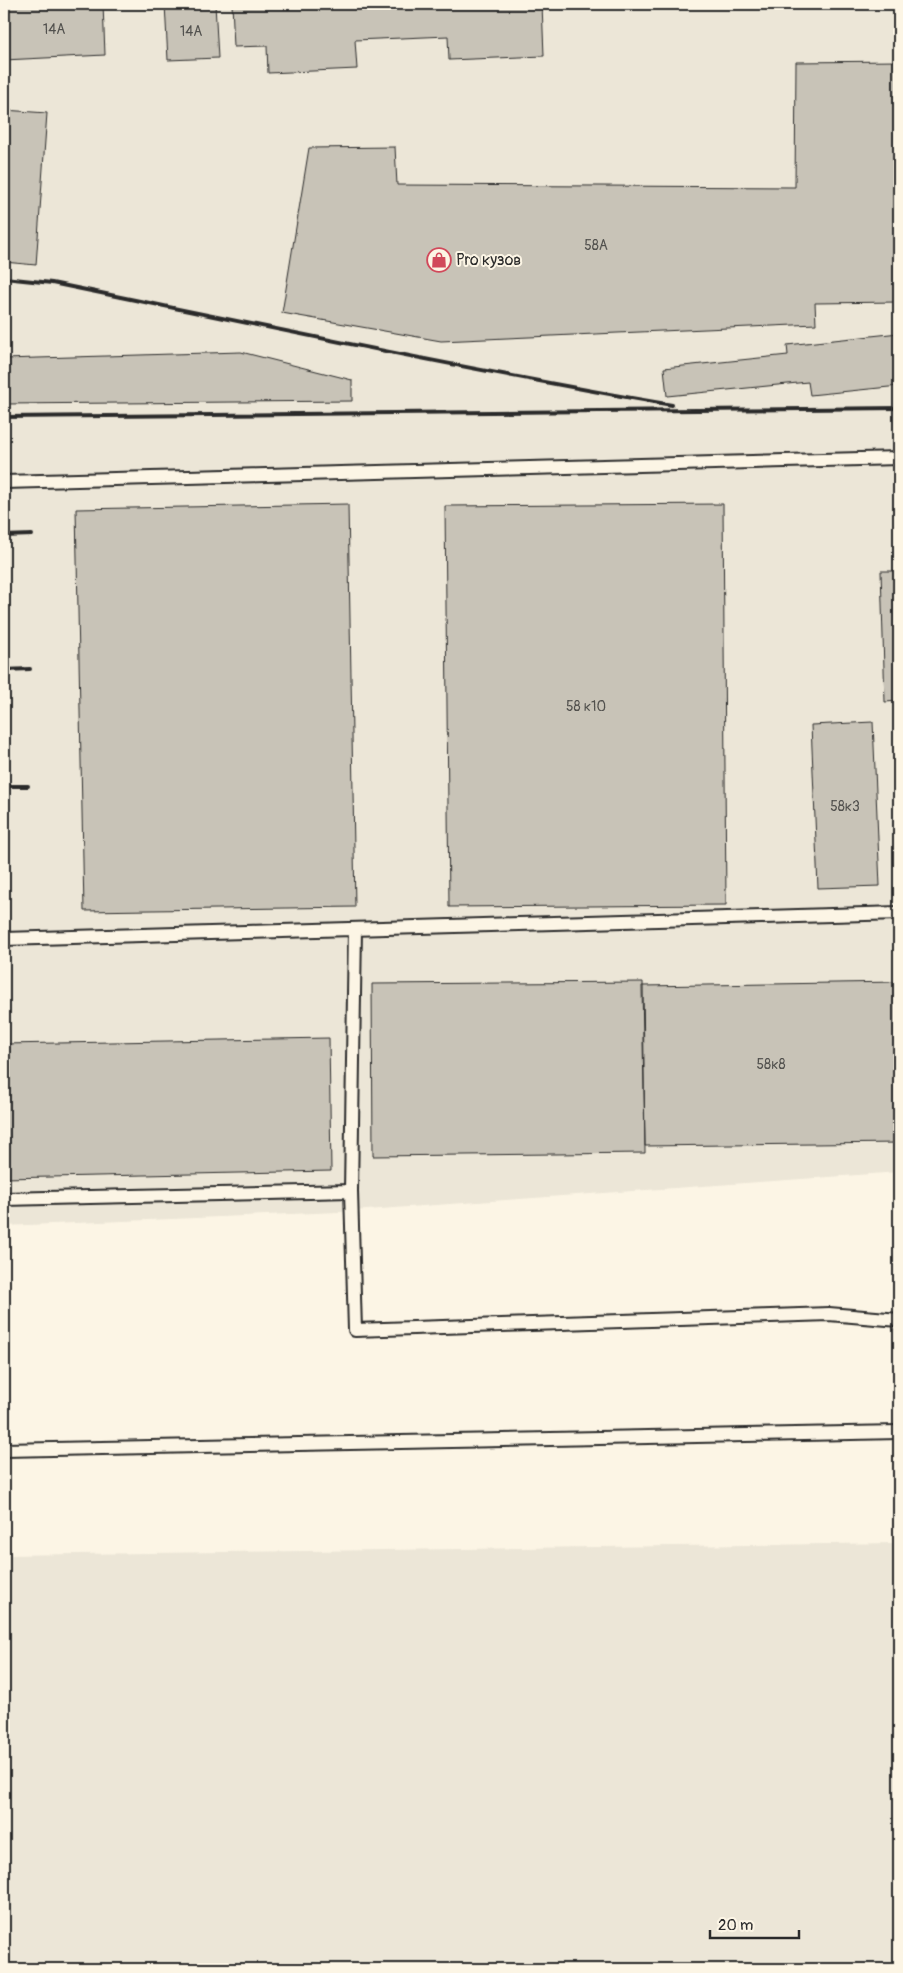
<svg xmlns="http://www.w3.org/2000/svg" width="903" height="1973" font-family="Pangolin,sans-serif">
  <rect width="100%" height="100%" fill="#fcf5e5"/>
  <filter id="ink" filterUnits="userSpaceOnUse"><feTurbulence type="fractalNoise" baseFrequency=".02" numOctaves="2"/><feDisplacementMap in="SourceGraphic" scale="10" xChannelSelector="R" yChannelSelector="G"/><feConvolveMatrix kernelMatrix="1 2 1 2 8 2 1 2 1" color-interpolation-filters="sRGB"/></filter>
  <g filter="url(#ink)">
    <path fill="#ece6d7" d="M 4,4 L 899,4 L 899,1172 L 339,1212 L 4,1226 Z
      M 899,1543 L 899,1969 L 4,1969 L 4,1555 Z"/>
    <path fill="#c8c3b7" stroke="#2b2b2b" d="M 4,4 L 103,4 L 105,55 L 4,60 Z
      M 165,4 L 215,4 L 218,58 L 168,60 Z
      M 232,4 L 548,4 L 542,4 L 544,56 L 449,60 L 448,36 L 355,40 L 357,69 L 268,73 L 267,46 L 234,47 Z
      M 899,61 L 899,302 L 815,303 L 816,324 L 441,341 L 282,313 L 309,148 L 395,147 L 397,185 L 795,187 L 796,62 Z
      M 4,110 L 47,113 L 36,265 L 4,262 Z
      M 899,333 L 899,386 L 810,395 L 808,382 L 667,396 L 664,368 L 788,355 L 787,345 Z
      M 241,352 L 352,380 L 352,401 L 4,404 L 4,359 Z
      M 348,504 L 355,907 L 84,911 L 76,509 Z
      M 723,504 L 726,905 L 449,907 L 445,506 Z
      M 881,571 L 899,571 L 899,701 L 885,702 Z
      M 873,722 L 880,886 L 818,888 L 811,725 Z
      M 643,982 L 645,1153 L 373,1156 L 372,984 Z
      M 899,982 L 899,1143 L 645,1146 L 642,986 Z
      M 329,1038 L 331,1171 L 4,1178 L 4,1044 Z"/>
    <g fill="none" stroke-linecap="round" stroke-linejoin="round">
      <g stroke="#2b2b2b" stroke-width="16">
        <path id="lane" d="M 4,482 L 899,458
          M 355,929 L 351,1191 L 355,1330 L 829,1314 L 899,1320
          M 4,939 L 899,913
          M 4,1199 L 351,1191
          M 4,1450 L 899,1432"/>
      </g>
      <use href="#lane" stroke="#fcf5e5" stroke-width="12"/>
      <path stroke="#2b2b2b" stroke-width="4" d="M 4,278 L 52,283 C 258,325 464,369 672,405
        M 4,417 L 899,408
        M 4,536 L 32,535
        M 4,670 L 30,669
        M 4,786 L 28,786"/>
    </g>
  </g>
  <defs>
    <g id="shop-ring" transform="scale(1.25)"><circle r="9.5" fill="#fcf5e5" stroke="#d1495b" stroke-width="1.5"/><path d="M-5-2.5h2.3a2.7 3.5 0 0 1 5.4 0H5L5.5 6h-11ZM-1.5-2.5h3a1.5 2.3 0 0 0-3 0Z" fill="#d1495b"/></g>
  </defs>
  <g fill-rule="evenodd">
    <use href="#shop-ring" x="439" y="260"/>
  </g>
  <g text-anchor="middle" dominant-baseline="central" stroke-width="4" stroke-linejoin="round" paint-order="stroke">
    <g font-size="14" fill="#52514e">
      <text x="54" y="29">14А</text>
      <text x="191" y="31">14А</text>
      <text x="596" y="245">58А</text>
      <text x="586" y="706">58 к10</text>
      <text x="845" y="806">58к3</text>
      <text x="771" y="1064">58к8</text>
    </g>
    <g font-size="16" fill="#2b2b2b" stroke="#fcf5e5" text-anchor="start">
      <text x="456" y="260">Pro кузов</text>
    </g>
  </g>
  <rect width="903" height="1973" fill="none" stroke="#fcf5e5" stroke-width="20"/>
  <rect x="10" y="10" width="883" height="1953" fill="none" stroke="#2b2b2b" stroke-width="2" filter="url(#ink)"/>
  <path d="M710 1930v8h89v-8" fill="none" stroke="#2b2b2b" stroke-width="2.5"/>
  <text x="718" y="1930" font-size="15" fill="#2b2b2b" stroke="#fcf5e5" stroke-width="4" paint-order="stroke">20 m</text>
</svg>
